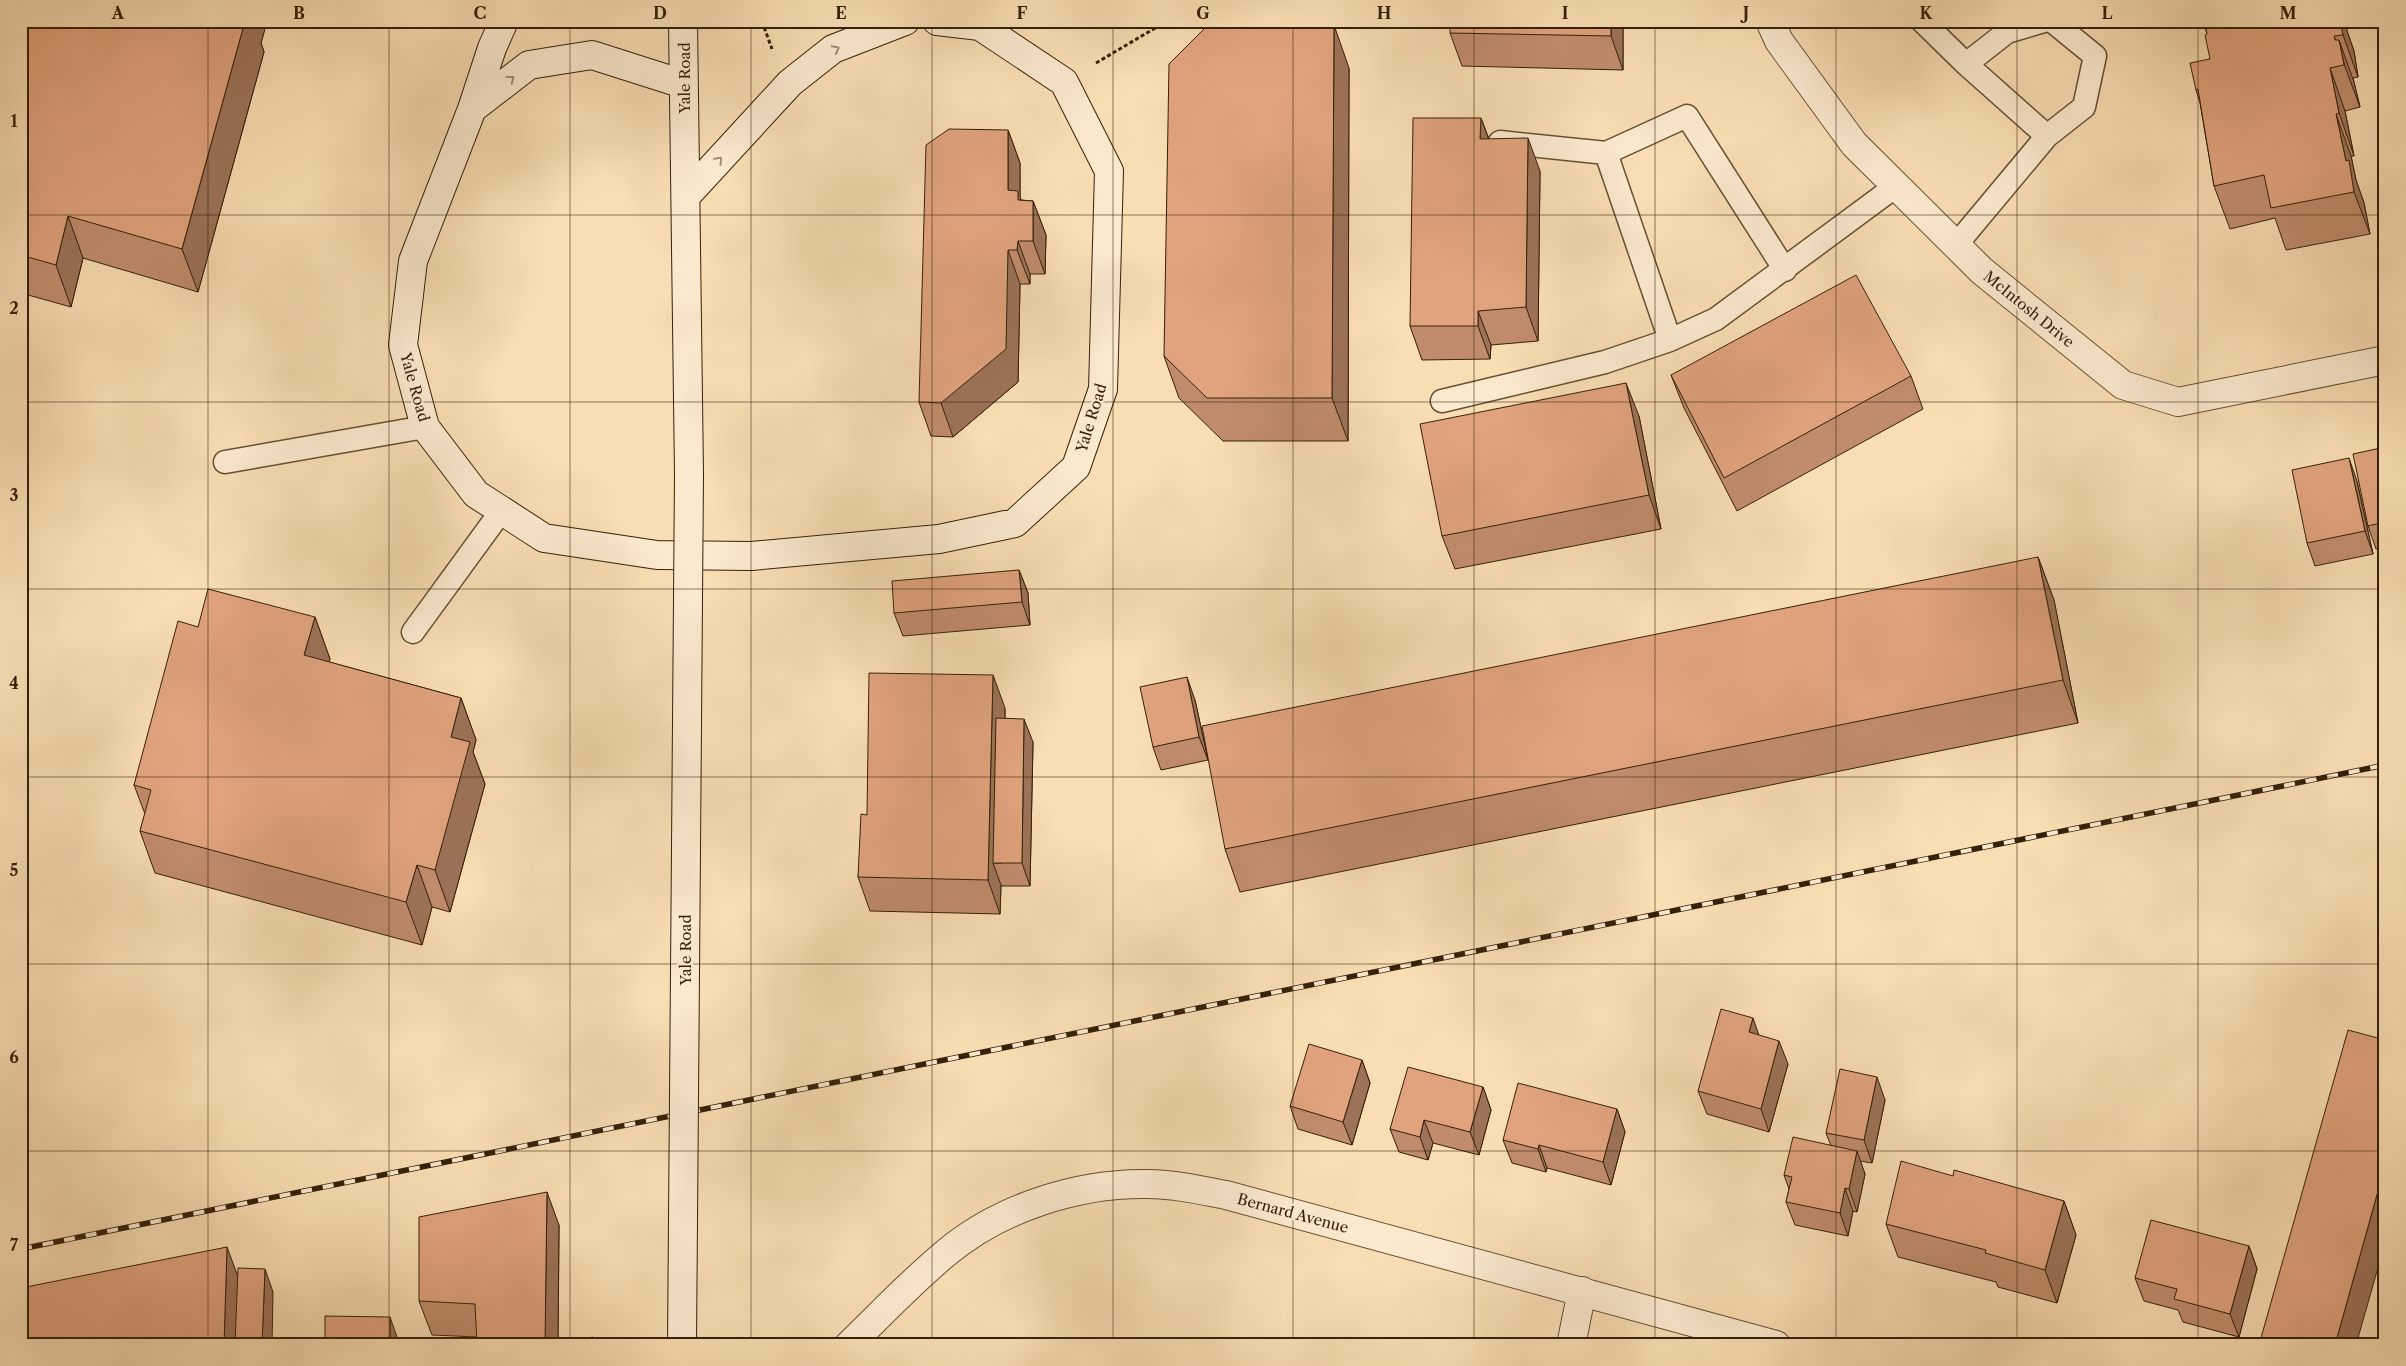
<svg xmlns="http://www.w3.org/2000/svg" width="2406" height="1366" font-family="'Libre Caslon Text',serif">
  <rect width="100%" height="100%" fill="#f9ddb3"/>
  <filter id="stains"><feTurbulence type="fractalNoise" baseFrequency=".004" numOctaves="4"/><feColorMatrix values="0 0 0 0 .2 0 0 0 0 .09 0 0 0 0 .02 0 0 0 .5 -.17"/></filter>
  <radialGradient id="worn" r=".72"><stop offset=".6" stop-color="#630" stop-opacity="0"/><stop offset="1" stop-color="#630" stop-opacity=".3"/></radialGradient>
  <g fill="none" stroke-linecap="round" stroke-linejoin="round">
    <g stroke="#664f34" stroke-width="25">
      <path id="lane" d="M 1922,21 L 1966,64 L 2047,136 L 1956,245
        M 1966,64 L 2007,32 L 2044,21
        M 2047,136 L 2084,107 L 2095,56 L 2052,21
        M 1500,142 L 1606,153
        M 1670,340 L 1606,153 L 1687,116 L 1785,270
        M 1442,401 L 1605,362 L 1670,340 L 1716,319 L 1896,186
        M 225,462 L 425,427
        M 413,632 L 502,510"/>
    </g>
    <g stroke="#664f34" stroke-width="30">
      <path id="street" d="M 1770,21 L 1779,41 L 1854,144 L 1982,271 L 2123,385 L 2178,402 L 2385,360
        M 849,1345 C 881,1314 912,1281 946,1253 C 1000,1208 1077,1183 1147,1184 C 1174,1184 1200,1190 1226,1195 L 1776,1345
        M 1571,1345 L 1582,1291"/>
    </g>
    <g stroke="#35200a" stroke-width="30">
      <path id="secondary" d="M 504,21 L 492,48 L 472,109 L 413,261 L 403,345 L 425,427 L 476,494 L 544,538 L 657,555 L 751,556 L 939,539 L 1015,523 L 1076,467 L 1103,389 L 1109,171 L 1064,82 L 980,26 L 937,21
        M 683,21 L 689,474
        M 472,109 L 529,65 L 592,55 L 683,84
        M 686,196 L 790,83 L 833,49 L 905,21"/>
    </g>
    <path stroke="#35200a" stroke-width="3" stroke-dasharray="4 2.5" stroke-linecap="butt" d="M 764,21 L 764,27 L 772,49
      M 1096,63 L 1167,21"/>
    <use href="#lane" stroke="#fbe9ce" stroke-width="22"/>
    <use href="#street" stroke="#fbe9ce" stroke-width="28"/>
    <use href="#secondary" stroke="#fbe9ce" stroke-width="28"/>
    <g stroke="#35200a" stroke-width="5.5">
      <path id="rail" d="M 21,1249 L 2385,765"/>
    </g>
    <use href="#rail" stroke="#fbe9ce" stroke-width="4" stroke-dasharray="11" stroke-linecap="butt"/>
    <g stroke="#35200a" stroke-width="30" stroke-linecap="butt">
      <path id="secondary-bridge" d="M 682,1345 L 689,474"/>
    </g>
    <use href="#secondary-bridge" stroke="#fbe9ce" stroke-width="28"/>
  </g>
  <path fill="#c18c6c" stroke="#35200a" d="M 21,21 L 267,21 L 261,43 L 264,52 L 198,292 L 83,258 L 71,307 L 21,293 Z
    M 1623,21 L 1623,70 L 1462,66 L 1450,33 Z
    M 2203,21 L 2345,21 L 2347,31 L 2354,51 L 2358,77 L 2353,78 L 2360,107 L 2345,111 L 2354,156 L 2351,156 L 2356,180 L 2364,203 L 2370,234 L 2286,250 L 2275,218 L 2230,229 L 2214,186 L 2200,103 L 2196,90 L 2210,59 L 2207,34 Z
    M 1349,68 L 1348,441 L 1223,441 L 1179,398 L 1164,356 Z
    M 1481,118 L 1489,139 L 1540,171 L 1538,341 L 1491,345 L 1490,359 L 1422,360 L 1410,326 Z
    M 1008,130 L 1020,163 L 1020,197 L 1021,200 L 1033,201 L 1046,235 L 1045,274 L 1030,274 L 1030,284 L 1020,284 L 1018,382 L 953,437 L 931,436 L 919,402 Z
    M 1671,375 L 1911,376 L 1923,409 L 1737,511 L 1684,408 Z
    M 1639,416 L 1661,529 L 1455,569 L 1442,536 Z
    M 2385,447 L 2385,547 L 2376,549 L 2368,526 Z
    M 2357,481 L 2373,554 L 2315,566 L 2307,543 Z
    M 2038,557 L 2054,600 L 2078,723 L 1240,892 L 1225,849 Z
    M 1019,570 L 1028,593 L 1030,625 L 903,636 L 894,613 Z
    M 315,617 L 330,659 L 329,662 L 461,698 L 476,740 L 473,752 L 485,784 L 450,912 L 432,907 L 422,945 L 155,873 L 140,831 L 145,814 L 134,785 L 198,627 Z
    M 1195,700 L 1208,760 L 1161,770 L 1153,747 Z
    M 1005,708 L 1005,718 L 1033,742 L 1030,886 L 1001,886 L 1001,885 L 1000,914 L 870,911 L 858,877 L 867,815 Z
    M 1362,1060 L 1370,1083 L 1352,1145 L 1298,1129 L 1290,1106 Z
    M 1788,1064 L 1769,1132 L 1707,1114 L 1698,1091 Z
    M 1483,1087 L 1491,1110 L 1479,1155 L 1433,1143 L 1428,1160 L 1399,1152 L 1390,1129 Z
    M 1885,1100 L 1872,1163 L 1860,1161 L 1865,1174 L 1857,1212 L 1853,1211 L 1848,1236 L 1795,1225 L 1786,1202 L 1789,1189 L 1784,1175 L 1831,1146 L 1826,1133 Z
    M 1617,1109 L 1625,1132 L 1611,1185 L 1547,1168 L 1546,1172 L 1512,1163 L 1503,1140 Z
    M 1953,1176 L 2064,1201 L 2076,1235 L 2057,1303 L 1998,1287 L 1996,1282 L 1898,1257 L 1886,1224 Z
    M 559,1225 L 558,1343 L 477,1345 L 477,1337 L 432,1335 L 419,1301 Z
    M 2249,1246 L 2257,1269 L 2239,1337 L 2183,1322 L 2178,1310 L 2144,1301 L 2135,1278 Z"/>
  <path fill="#9d7258" stroke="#35200a" d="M 245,21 L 267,21 L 261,43 L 264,52 L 198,292 L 182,249 Z
    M 1611,21 L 1623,21 L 1623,70 L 1611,36 Z
    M 2339,21 L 2345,21 L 2347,31 L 2354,51 L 2358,77 L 2343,35 Z
    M 1334,25 L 1349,68 L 1348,441 L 1332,398 Z
    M 2334,36 L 2344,64 L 2339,40 L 2354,82 L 2360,107 L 2335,40 Z
    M 2330,68 L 2345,111 L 2354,156 L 2339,113 Z
    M 2336,114 L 2351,156 L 2356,180 L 2364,203 L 2370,234 L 2354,192 L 2346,161 Z
    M 1481,118 L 1493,151 L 1480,139 Z
    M 1008,130 L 1020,163 L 1020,197 L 1030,224 L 1008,190 Z
    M 1528,138 L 1540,171 L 1538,341 L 1526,307 Z
    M 1033,201 L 1046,235 L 1045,274 L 1033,241 Z
    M 68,216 L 83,258 L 71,307 L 56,265 Z
    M 1018,241 L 1030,274 L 1030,284 L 1017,250 Z
    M 1008,250 L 1020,284 L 1018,382 L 953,437 L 941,403 Z
    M 1478,311 L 1491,345 L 1490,359 L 1478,326 Z
    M 1626,383 L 1639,416 L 1661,529 L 1649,495 Z
    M 2349,458 L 2357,481 L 2373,554 L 2365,531 Z
    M 2038,557 L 2054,600 L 2078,723 L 2063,680 Z
    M 1019,570 L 1028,593 L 1030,625 L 1022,602 Z
    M 315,617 L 330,659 L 320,698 L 304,655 Z
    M 993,675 L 1005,708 L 1002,863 L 993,863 L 1001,885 L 1000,914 L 988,880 Z
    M 1187,677 L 1195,700 L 1208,760 L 1199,737 Z
    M 461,698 L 476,740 L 473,752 L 485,784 L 450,912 L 435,870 L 451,737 Z
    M 1024,719 L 1033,742 L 1030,886 L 1022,863 Z
    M 417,865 L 432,907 L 422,945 L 406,902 Z
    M 1753,1018 L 1761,1041 L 1749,1032 Z
    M 1779,1041 L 1788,1064 L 1769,1132 L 1761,1109 Z
    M 1362,1060 L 1370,1083 L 1352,1145 L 1343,1122 Z
    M 1877,1077 L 1885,1100 L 1872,1163 L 1864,1140 Z
    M 1483,1087 L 1491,1110 L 1479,1155 L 1470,1132 Z
    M 1617,1109 L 1625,1132 L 1611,1185 L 1603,1162 Z
    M 1424,1120 L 1433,1143 L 1428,1160 L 1420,1137 Z
    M 1539,1145 L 1547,1168 L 1546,1172 L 1538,1149 Z
    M 1857,1151 L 1865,1174 L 1857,1212 L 1849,1189 Z
    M 2385,1166 L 2385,1243 L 2356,1345 L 2335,1345 Z
    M 1845,1188 L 1853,1211 L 1848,1236 L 1840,1213 Z
    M 547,1192 L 559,1225 L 558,1345 L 545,1345 Z
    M 2064,1201 L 2076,1235 L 2057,1303 L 2045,1270 Z
    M 2249,1246 L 2257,1269 L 2239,1337 L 2230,1314 Z
    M 227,1247 L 243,1290 L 241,1345 L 224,1345 Z
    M 265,1269 L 273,1292 L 272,1345 L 262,1345 Z
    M 390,1317 L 398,1340 L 398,1345 L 390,1345 Z
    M 593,1337 L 596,1345 L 593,1345 Z"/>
  <path fill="#e0a37d" stroke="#35200a" d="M 21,21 L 245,21 L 182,249 L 68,216 L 56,265 L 21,255 Z
    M 1450,21 L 1611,21 L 1611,36 L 1450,33 Z
    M 2205,21 L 2340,21 L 2343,35 L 2334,36 L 2335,40 L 2339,40 L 2344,65 L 2330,68 L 2339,113 L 2336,114 L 2346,161 L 2349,160 L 2354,192 L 2271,208 L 2264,175 L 2214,186 L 2198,89 L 2196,90 L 2190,63 L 2210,59 L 2205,35 L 2207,34 Z
    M 1208,25 L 1334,25 L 1332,398 L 1207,398 L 1164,356 L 1169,64 Z
    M 1413,118 L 1481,118 L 1480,139 L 1528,138 L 1526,307 L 1478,311 L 1478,326 L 1410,326 Z
    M 949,129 L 1008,130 L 1008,190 L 1018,191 L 1018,200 L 1033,201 L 1033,241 L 1018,241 L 1017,250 L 1008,250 L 1006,349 L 941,403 L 919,402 L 926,145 Z
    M 1856,275 L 1911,376 L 1724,478 L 1671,375 Z
    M 1626,383 L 1649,495 L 1442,536 L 1420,424 Z
    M 2385,447 L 2385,522 L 2368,526 L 2353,454 Z
    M 2349,458 L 2365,531 L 2307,543 L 2292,470 Z
    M 2038,557 L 2063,680 L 1225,849 L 1202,726 Z
    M 1019,570 L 1022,602 L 894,613 L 892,581 Z
    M 208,589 L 315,617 L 304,655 L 461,698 L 451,737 L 470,742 L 435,870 L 417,865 L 406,902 L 140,831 L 151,790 L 134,785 L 178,621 L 198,627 Z
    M 869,673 L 993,675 L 988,880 L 858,877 L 861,814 L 867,815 Z
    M 1187,677 L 1199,737 L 1153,747 L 1140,687 Z
    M 996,718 L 1024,719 L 1022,863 L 993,863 Z
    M 1721,1009 L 1753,1018 L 1749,1032 L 1779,1041 L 1761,1109 L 1698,1091 Z
    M 2348,1030 L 2385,1040 L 2385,1166 L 2335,1345 L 2259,1345 Z
    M 1309,1044 L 1362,1060 L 1343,1122 L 1290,1106 Z
    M 1408,1067 L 1483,1087 L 1470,1132 L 1424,1120 L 1420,1137 L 1390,1129 Z
    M 1840,1069 L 1877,1077 L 1864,1140 L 1826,1133 Z
    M 1518,1083 L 1617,1109 L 1603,1162 L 1539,1145 L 1538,1149 L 1503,1140 Z
    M 1793,1137 L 1857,1151 L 1849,1189 L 1845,1188 L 1840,1213 L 1786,1202 L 1792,1177 L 1784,1175 Z
    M 1901,1161 L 1953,1176 L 1954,1170 L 2064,1201 L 2045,1270 L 1985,1253 L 1986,1250 L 1886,1224 Z
    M 547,1192 L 545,1345 L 477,1345 L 475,1304 L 419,1301 L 419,1217 Z
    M 2151,1220 L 2249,1246 L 2230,1314 L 2174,1299 L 2177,1289 L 2135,1278 Z
    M 227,1247 L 224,1345 L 21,1345 L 21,1288 Z
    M 238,1268 L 265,1269 L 262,1345 L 235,1345 Z
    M 325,1316 L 390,1317 L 390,1345 L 325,1345 Z
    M 593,1337 L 593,1345 L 549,1345 Z"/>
  <defs><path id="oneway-chevron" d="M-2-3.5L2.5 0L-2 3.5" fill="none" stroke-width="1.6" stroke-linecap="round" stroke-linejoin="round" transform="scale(1.25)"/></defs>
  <g stroke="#a28f76">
    <use href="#oneway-chevron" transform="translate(836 49) rotate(-27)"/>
    <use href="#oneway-chevron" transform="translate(511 79) rotate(-38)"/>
    <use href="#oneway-chevron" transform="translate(719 160) rotate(-47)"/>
  </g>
  <path fill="none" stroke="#35200a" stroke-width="1" stroke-opacity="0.55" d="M 208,21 L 208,1345M 389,21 L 389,1345M 570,21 L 570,1345M 751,21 L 751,1345M 932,21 L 932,1345M 1113,21 L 1113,1345M 1293,21 L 1293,1345M 1474,21 L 1474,1345M 1655,21 L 1655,1345M 1836,21 L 1836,1345M 2017,21 L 2017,1345M 2198,21 L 2198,1345M 21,215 L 2385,215M 21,402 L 2385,402M 21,589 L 2385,589M 21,777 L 2385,777M 21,964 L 2385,964M 21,1151 L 2385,1151"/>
  <g text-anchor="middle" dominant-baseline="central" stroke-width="4.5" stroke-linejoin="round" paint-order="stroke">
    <g font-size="15" fill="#35200a" stroke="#fbe9ce">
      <text transform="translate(684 78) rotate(-90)">Yale Road</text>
      <text transform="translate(2029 309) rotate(39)">McIntosh Drive</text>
      <text transform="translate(415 387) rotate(74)">Yale Road</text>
      <text transform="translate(1091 418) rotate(-73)">Yale Road</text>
      <text transform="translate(685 950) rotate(-90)">Yale Road</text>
      <text transform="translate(1293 1213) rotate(15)">Bernard Avenue</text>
    </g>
  </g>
  <rect width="2406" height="1366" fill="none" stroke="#f9ddb3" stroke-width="55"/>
  <rect x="28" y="28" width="2350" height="1310" fill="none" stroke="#35200a" stroke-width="2"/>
  <g font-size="16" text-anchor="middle" font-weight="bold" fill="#35200a">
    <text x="118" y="19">A</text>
    <text x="299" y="19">B</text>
    <text x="480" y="19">C</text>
    <text x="660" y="19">D</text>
    <text x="841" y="19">E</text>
    <text x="1022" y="19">F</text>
    <text x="1203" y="19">G</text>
    <text x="1384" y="19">H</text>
    <text x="1565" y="19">I</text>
    <text x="1746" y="19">J</text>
    <text x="1926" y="19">K</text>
    <text x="2107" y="19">L</text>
    <text x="2288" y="19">M</text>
    <text x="14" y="127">1</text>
    <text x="14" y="314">2</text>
    <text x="14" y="501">3</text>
    <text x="14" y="689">4</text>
    <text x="14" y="876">5</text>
    <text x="14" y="1063">6</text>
    <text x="14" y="1251">7</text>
  </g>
  <rect width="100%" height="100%" filter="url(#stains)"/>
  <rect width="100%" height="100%" fill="url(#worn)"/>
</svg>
